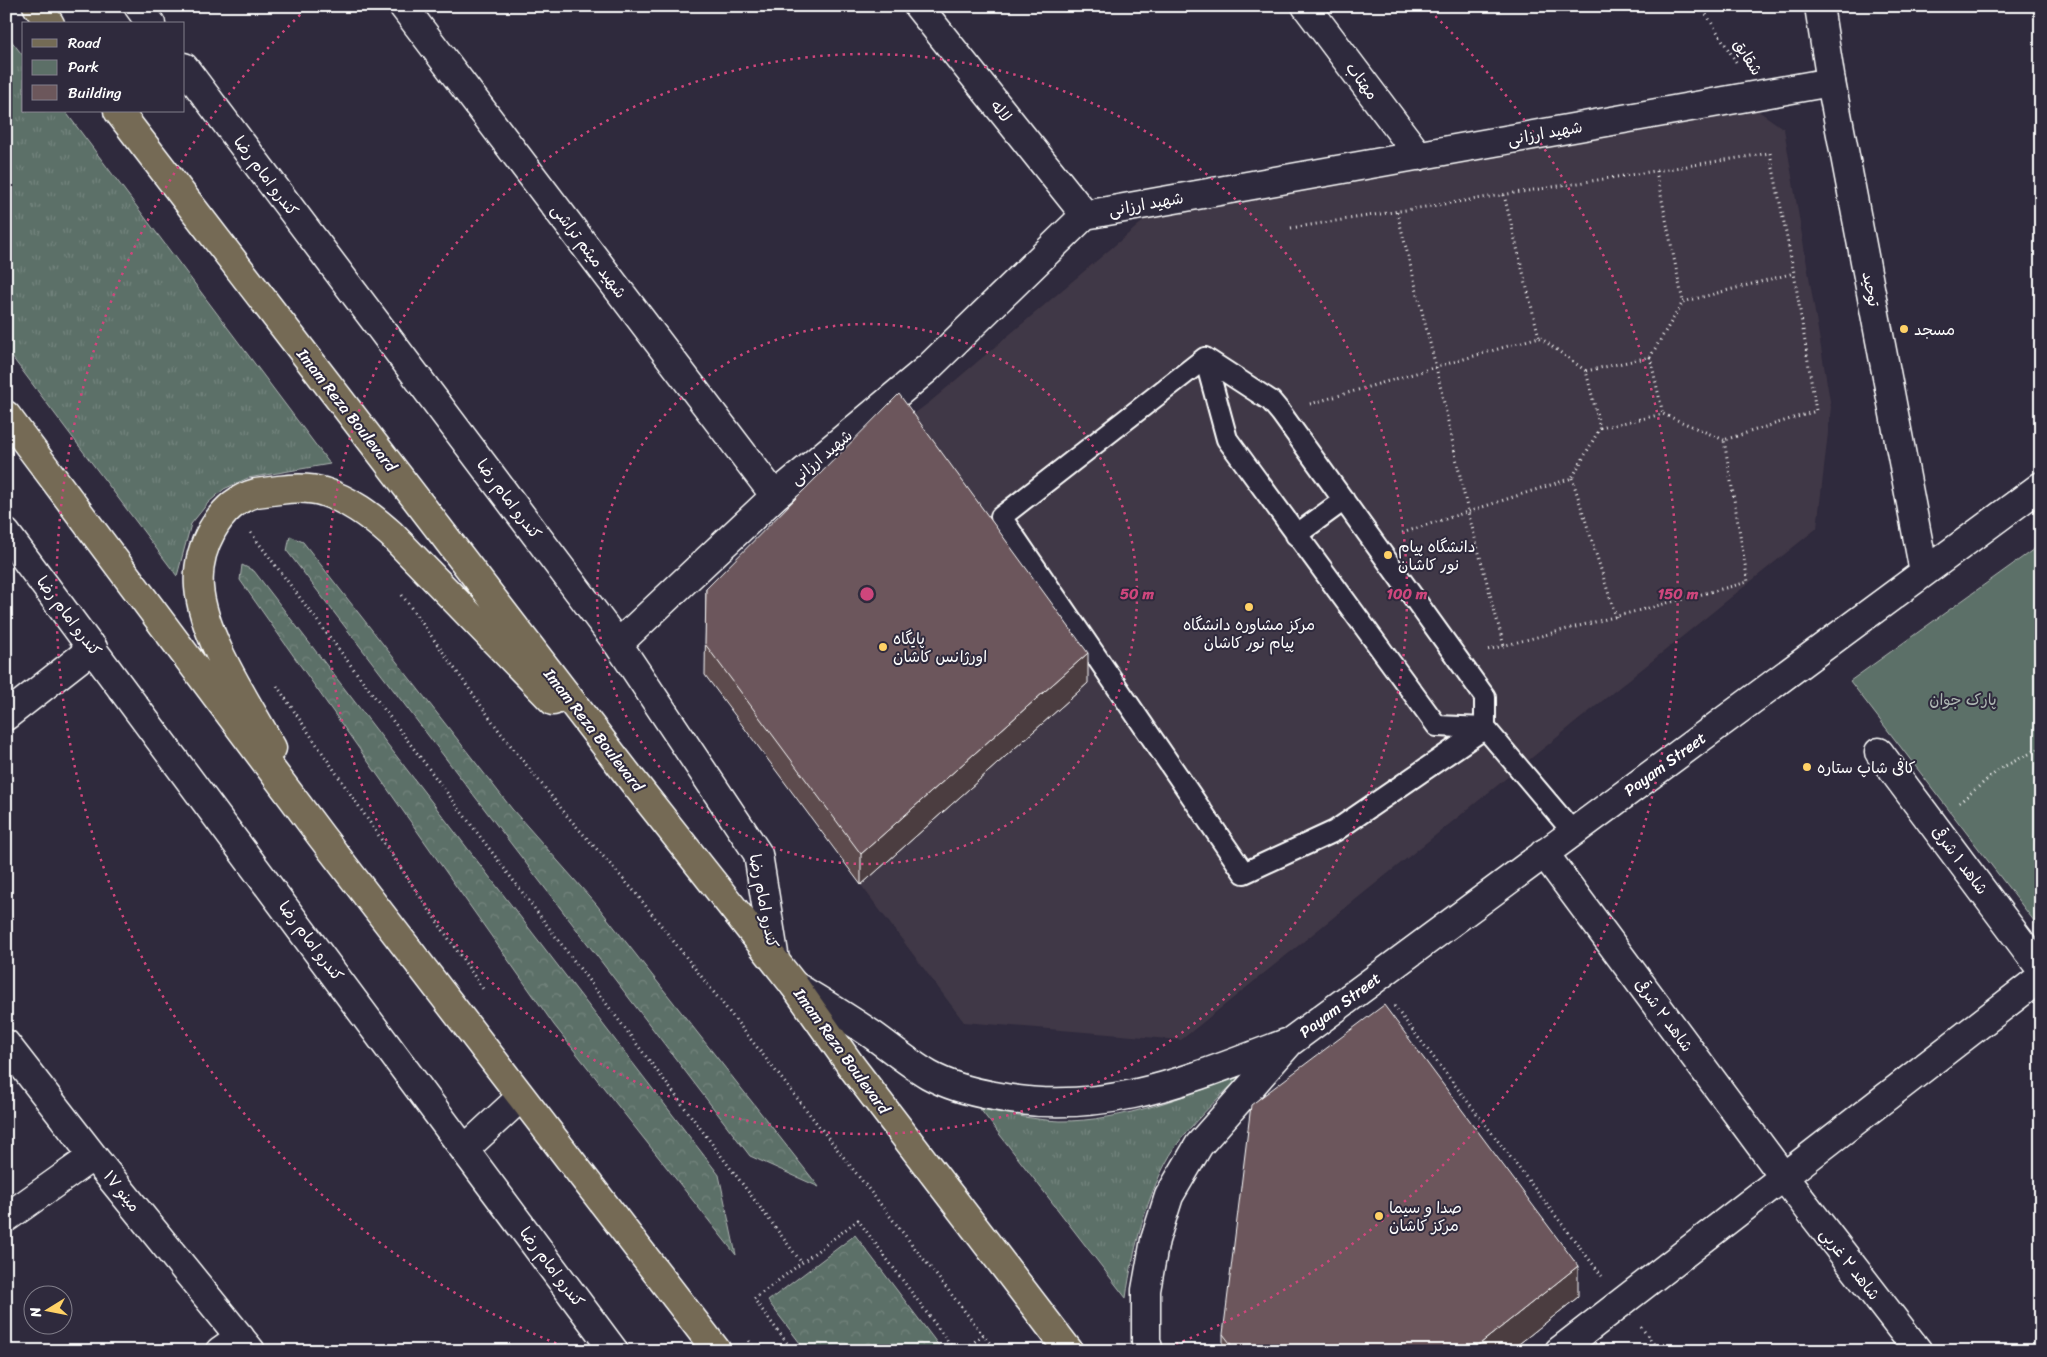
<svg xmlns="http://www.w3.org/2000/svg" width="2047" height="1357" font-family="Sriracha,'Playpen Sans Arabic',sans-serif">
  <defs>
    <pattern id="grass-tufts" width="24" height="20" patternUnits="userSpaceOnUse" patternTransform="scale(1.25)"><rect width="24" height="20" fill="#5c6f67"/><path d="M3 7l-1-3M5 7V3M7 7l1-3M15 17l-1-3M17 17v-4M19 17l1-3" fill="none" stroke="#74857e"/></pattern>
    <pattern id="forest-crowns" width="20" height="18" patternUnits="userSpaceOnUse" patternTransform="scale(1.25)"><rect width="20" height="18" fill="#5c6f67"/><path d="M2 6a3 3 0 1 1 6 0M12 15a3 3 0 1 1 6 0" fill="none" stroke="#74857e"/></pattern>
  </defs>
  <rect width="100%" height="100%" fill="#2f2a3d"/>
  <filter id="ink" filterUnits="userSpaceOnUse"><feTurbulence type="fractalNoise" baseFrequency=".02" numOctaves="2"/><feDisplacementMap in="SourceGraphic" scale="10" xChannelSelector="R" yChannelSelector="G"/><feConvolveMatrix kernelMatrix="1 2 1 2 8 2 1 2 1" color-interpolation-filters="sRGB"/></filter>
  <g filter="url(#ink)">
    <path fill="#413846" d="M 1757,110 L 1784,129 L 1831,407 L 1817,528 L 1181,1040 L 964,1022 L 861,885 L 1087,683 L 899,425 L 930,402 L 1147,218 Z"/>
    <path fill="url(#grass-tufts)" stroke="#aeb7b3" d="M 6,34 L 24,57 L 24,111 L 65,111 L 330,464 L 248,478 L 224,489 L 208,503 L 191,524 L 177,576 L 6,349 Z
      M 1248,1070 C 1224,1092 1201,1114 1181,1139 C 1150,1180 1133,1248 1126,1298 L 980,1109 C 1006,1113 1033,1120 1060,1121 C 1122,1122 1192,1095 1248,1070 Z"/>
    <path fill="url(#forest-crowns)" stroke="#aeb7b3" d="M 290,536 L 303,542 L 512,809 L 596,904 L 819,1187 L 750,1156 L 287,551 Z
      M 242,565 L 254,571 L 719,1175 L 736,1255 L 554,1025 L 240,580 Z
      M 855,1235 L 943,1351 L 806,1351 L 768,1301 Z"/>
    <path fill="#5c6f67" stroke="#aeb7b3" d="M 2041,544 L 2041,930 L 1850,681 Z"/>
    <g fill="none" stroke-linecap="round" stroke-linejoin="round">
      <g stroke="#fff" stroke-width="24">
        <path id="lane" d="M 1205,358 L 1227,439 L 1437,726 L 1485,728
          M 1296,535 L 1344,500
          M 1485,728 L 1335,831 L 1244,873 L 1001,517 L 1205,358 L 1271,401 L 1281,413 L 1485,697 L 1485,728 L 1573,832"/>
      </g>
      <g stroke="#fff" stroke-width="31">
        <path id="street" d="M 138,6 L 151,24
          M 403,6 L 775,496
          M 918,6 L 1085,215
          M 1306,6 L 1419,156
          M 184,67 L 618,644 L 758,854 L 775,960
          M 6,533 L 614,1351
          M 618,644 L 775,496 L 928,368 L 1085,215 L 1831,82
          M 6,716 L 93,648
          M 1879,752 L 2041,969
          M 1544,853 L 1783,1176 L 1918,1351
          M 6,1044 L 93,1156 L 251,1351
          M 465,1149 L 521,1097
          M 6,1218 L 93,1156
          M 1559,1351 L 2041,977"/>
      </g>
      <g stroke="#fff" stroke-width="31">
        <path id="secondary" d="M 1819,6 L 1831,82 L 1924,572
          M 794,985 C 821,1002 848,1018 874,1036 C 892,1049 910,1064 929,1075 C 949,1086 972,1092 994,1096 C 1101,1118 1188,1080 1286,1043
          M 220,1351 L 240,1337
          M 1149,1351 L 1146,1341 L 1146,1290 L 1155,1240 L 1169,1196 L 1199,1145 L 1290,1042 L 2041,486"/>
      </g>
      <g stroke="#fff" stroke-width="31">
        <path id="primary" d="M 37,6 L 50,24
          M 118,111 L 632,780 L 794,985 L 852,1067 L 1069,1351
          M 6,415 L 321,836 L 717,1351
          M 272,748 C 247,702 203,638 199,587 C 196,550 218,503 256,493 C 264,492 271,491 279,490 C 294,488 309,487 324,492 C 350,500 371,516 391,534 L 553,701"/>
      </g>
      <path stroke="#fff" stroke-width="3" stroke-dasharray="1 4" stroke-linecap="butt" d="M 1701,6 L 1738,65
        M 1656,171 L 1683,302
        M 1504,195 L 1539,337
        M 1397,212 L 1436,367 L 1468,512 L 1504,646
        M 1291,228 L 1770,153 L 1794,273 L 1816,411 L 1724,440 L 1748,582 L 1487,650
        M 1650,357 L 1663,414
        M 1586,371 L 1650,357 L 1683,302 L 1794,273
        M 1310,404 L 1539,337 L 1586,371 L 1600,428 L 1572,478 L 1402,533
        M 1600,428 L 1663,414 L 1724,440
        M 1572,478 L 1616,617
        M 251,533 L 802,1263
        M 402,595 L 500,732 L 568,817 L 634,891 L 996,1351
        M 277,686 L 483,989
        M 1959,803 L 2001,768 L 2041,748
        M 1394,1006 L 1602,1276
        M 1641,1327 L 1659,1351
        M 749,1341 L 756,1351
        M 793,1351 L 754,1299 L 858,1220 L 955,1351
        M 963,1351 L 984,1334"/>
      <use href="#lane" stroke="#2f2a3d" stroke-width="20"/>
      <use href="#street" stroke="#2f2a3d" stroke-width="28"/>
      <use href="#secondary" stroke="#2f2a3d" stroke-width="28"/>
      <use href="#primary" stroke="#746b55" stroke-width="28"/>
    </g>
    <path fill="#5d4b4e" stroke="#fff" d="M 706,589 L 1088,683 L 861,885 L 705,675 Z
      M 1578,1297 L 1510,1351 L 1223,1351 L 1223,1334 Z"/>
    <path fill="#4c3d40" stroke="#fff" d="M 1088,653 L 1088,683 L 861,885 L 861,854 Z
      M 1578,1266 L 1578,1297 L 1510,1351 L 1471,1351 Z"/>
    <path fill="#6c575b" stroke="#fff" d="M 899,394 L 1088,653 L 861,854 L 705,644 L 706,589 Z
      M 1384,1005 L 1578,1266 L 1471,1351 L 1236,1351 L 1223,1334 L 1251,1105 Z"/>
  </g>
  <g fill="none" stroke="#ce467c" stroke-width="2.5" stroke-dasharray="2.5 5">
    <circle cx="867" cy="594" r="270"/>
    <circle cx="867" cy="594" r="540"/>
    <path d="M570 1349A811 811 0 0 1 304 11M1430 11A811 811 0 0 1 1164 1349"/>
  </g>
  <g fill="#ffd166" stroke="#2f2a3d" stroke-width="2">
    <circle cx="1904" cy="329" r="5"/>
    <circle cx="1388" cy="555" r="5"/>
    <circle cx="1249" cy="607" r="5"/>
    <circle cx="883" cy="647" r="5"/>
    <circle cx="1807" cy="767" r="5"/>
    <circle cx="1379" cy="1216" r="5"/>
  </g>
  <g text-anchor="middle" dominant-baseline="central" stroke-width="4" stroke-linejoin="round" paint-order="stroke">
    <g font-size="16" fill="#fff" stroke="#2f2a3d">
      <text transform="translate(1748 57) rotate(57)">شقایق</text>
      <text transform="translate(1362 81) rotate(53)">مهتاب</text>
      <text transform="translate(1001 111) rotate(51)">لاله</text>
      <text transform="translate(1545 133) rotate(-10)">شهید ارزانی</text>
      <text transform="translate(266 176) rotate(53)">کندرو امام رضا</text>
      <text transform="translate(1146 204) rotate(-10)">شهید ارزانی</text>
      <text transform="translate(589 251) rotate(53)">شهید میثم تراشی</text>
      <text transform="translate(1871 289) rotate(79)">توحید</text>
      <text transform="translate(347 410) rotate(52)">Imam Reza Boulevard</text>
      <text transform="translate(821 457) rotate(-40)">شهید ارزانی</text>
      <text transform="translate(509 499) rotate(53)">کندرو امام رضا</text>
      <text transform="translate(69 616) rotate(53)">کندرو امام رضا</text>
      <text transform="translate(594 730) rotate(52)">Imam Reza Boulevard</text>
      <text transform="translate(1665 764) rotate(-36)">Payam Street</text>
      <text transform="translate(1960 860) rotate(53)">شاهد ۱ شرقی</text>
      <text transform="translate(764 901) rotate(79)">کندرو امام رضا</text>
      <text transform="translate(311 941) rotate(53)">کندرو امام رضا</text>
      <text transform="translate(1340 1005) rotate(-37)">Payam Street</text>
      <text transform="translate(1664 1015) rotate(54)">شاهد ۲ شرقی</text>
      <text transform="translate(842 1051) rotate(54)">Imam Reza Boulevard</text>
      <text transform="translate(122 1191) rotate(51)">مینو ۱۷</text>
      <text transform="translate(1850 1264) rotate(52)">شاهد ۲ غربی</text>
      <text transform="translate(552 1267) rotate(53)">کندرو امام رضا</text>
    </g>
    <g font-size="16" fill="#fff" stroke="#2f2a3d" text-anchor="start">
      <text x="1914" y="329">مسجد</text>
      <text x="1398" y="546">دانشگاه پیام<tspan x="1398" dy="18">نور کاشان</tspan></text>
      <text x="1249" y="624" text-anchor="middle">مرکز مشاوره دانشگاه<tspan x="1249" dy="18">پیام نور کاشان</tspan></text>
      <text x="893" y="638">پایگاه<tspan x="893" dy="18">اورژانس کاشان</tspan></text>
      <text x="1817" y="767">کافی شاپ ستاره</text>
      <text x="1389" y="1207">صدا و سیما<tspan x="1389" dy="18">مرکز کاشان</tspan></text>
    </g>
    <g font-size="16" fill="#aeb7b3" stroke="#2f2a3d">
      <text x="1963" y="699">پارک جوان</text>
    </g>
  </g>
  <circle cx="867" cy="594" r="8" fill="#ce467c" stroke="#2f2a3d" stroke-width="2.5"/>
  <g font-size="15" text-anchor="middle" font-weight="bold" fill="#ce467c" stroke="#2f2a3d" stroke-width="4" stroke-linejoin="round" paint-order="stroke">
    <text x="1137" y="599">50 m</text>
    <text x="1407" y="599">100 m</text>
    <text x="1678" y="599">150 m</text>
  </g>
  <rect width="2047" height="1357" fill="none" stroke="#2f2a3d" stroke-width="25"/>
  <rect x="12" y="12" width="2022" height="1332" fill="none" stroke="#fff" stroke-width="2" filter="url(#ink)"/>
  <rect x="22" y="22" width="162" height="90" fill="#2f2a3d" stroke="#827f8b"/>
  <rect x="32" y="39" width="25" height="8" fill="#746b55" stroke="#827f8b"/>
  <text x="68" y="48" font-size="15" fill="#ffffff">Road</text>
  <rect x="32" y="60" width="25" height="15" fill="#5c6f67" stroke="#827f8b"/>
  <text x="68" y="72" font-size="15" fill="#ffffff">Park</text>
  <rect x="32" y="85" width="25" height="15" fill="#6c575b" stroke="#827f8b"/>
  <text x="68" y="98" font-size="15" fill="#ffffff">Building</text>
  <g transform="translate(48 1310) rotate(260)"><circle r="24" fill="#2f2a3d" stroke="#827f8b"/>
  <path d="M0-4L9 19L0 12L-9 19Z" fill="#ffd166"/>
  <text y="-8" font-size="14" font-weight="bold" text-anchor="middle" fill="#ffffff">N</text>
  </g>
</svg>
